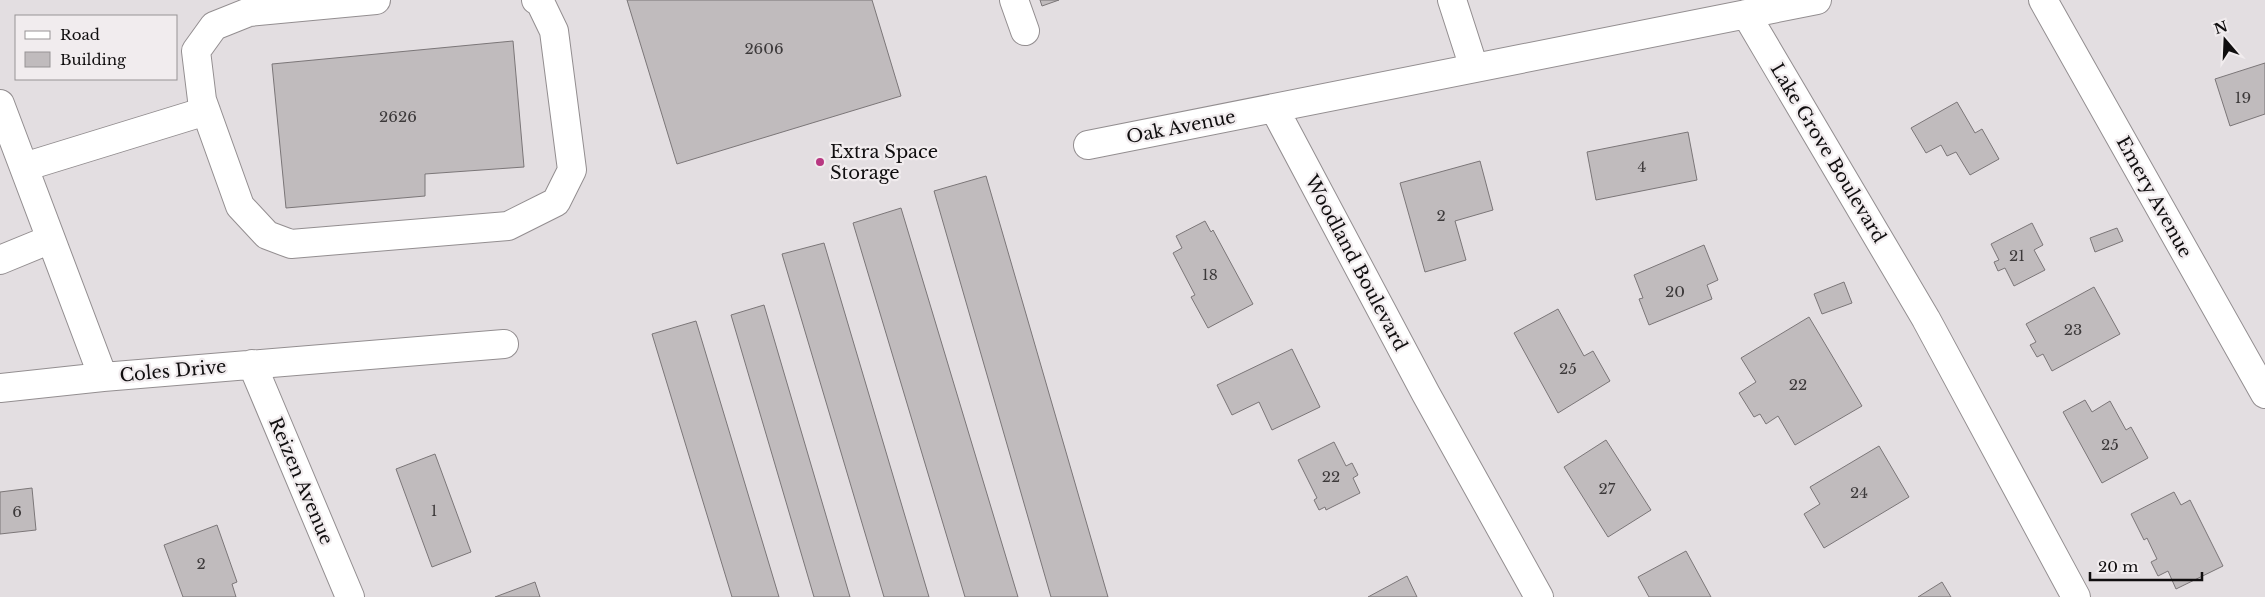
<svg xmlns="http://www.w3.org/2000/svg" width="2265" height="597" font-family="'Libre Baskerville',serif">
  <rect width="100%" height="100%" fill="#e3dee1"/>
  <path fill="#c0bbbd" stroke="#7b7678" d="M 627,0 L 872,0 L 901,96 L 677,164 Z
    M 1040,0 L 1059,0 L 1042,6 Z
    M 513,41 L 524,167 L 425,174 L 425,196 L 286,208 L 272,64 Z
    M 2265,63 L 2265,114 L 2230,126 L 2215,79 Z
    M 1957,102 L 1975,133 L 1982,129 L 1999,159 L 1970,175 L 1956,152 L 1947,156 L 1941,145 L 1926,153 L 1911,128 Z
    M 1688,132 L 1697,180 L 1596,200 L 1587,152 Z
    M 1480,161 L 1493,210 L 1455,221 L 1466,260 L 1425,272 L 1400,183 Z
    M 986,176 L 1108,597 L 1051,597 L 934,191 Z
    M 901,208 L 1018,597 L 965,597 L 853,223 Z
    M 1205,221 L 1211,232 L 1213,230 L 1253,304 L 1208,328 L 1191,297 L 1195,295 L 1173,253 L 1182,248 L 1176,236 Z
    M 2032,223 L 2043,245 L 2034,250 L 2045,270 L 2014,286 L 2005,268 L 1998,271 L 1994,262 L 1999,260 L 1991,244 Z
    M 2117,228 L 2123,241 L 2095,252 L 2090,238 Z
    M 824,243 L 929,597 L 884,597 L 782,254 Z
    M 1704,245 L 1718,280 L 1707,285 L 1712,299 L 1649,325 L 1639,299 L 1643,298 L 1634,275 Z
    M 1844,282 L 1852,303 L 1822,314 L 1814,294 Z
    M 2094,287 L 2120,334 L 2052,371 L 2043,354 L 2037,357 L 2030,345 L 2036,342 L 2026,324 Z
    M 764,305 L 850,597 L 814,597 L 731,315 Z
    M 1558,309 L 1584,356 L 1593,351 L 1610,381 L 1558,413 L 1514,333 Z
    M 1809,317 L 1862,406 L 1795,445 L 1778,416 L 1766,424 L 1760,414 L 1754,417 L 1739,393 L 1756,382 L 1741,358 Z
    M 696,321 L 779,597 L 732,597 L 652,334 Z
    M 1292,349 L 1320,407 L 1272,430 L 1259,402 L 1232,415 L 1217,385 Z
    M 2085,400 L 2092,412 L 2110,401 L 2126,430 L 2131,427 L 2148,458 L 2102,483 L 2063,412 Z
    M 1606,440 L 1651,510 L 1608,537 L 1564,467 Z
    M 1334,442 L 1346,466 L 1352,463 L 1358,475 L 1353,478 L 1360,493 L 1326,510 L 1325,507 L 1319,510 L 1314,500 L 1317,498 L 1298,460 Z
    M 1879,446 L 1909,497 L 1824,548 L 1804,514 L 1820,504 L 1810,487 Z
    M 435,454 L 471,552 L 432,567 L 396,469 Z
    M 32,488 L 36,530 L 0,534 L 0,492 Z
    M 2174,492 L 2181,505 L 2190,500 L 2223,566 L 2176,589 L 2168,571 L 2158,576 L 2151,562 L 2157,559 L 2147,538 L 2144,540 L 2131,514 Z
    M 217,525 L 237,582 L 232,584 L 236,597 L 183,597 L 164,545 Z
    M 1686,551 L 1711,597 L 1649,597 L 1638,577 Z
    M 1407,576 L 1417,597 L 1368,597 Z
    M 535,582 L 540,597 L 495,597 Z
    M 1942,582 L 1951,597 L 1918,597 Z"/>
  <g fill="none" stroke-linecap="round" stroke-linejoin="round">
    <g stroke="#938e90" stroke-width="30">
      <path id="minor" d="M 376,0 L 249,12 L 214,26 L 196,51 L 202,100 L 240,206 L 267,235 L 291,244 L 508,226 L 556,202 L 572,170 L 554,31 L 540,2 L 536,0
        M 1014,0 L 1025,31
        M 1452,0 L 1474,68
        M 2043,0 L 2265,394
        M 1746,14 L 1926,319 L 2076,597
        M 0,104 L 103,377
        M 1274,108 L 1426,394 L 1539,597
        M 1088,145 L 1817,0
        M 24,167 L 206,111
        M 0,260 L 51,239
        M 252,364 L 350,597
        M 0,388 L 103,377 L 504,344"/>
    </g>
    <use href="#minor" stroke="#fff" stroke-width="28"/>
  </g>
  <circle fill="#b83781" stroke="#f1ecee" stroke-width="2" cx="820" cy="162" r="5"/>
  <g text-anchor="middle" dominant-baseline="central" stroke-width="4.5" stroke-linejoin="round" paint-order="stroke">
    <g font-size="15" fill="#3c393a">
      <text x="764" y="48">2606</text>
      <text x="2243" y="97">19</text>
      <text x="398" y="116">2626</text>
      <text x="1642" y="166">4</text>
      <text x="1441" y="215">2</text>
      <text x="2017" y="255">21</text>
      <text x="1210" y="274">18</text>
      <text x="1675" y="291">20</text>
      <text x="2073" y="329">23</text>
      <text x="1568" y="368">25</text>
      <text x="1798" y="384">22</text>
      <text x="2110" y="444">25</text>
      <text x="1331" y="476">22</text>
      <text x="1607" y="488">27</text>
      <text x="1859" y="492">24</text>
      <text x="434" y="510">1</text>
      <text x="17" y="511">6</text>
      <text x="201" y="563">2</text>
    </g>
    <g font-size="18" fill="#100e0f" stroke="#f1ecee">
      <text transform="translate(1181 127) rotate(-11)">Oak Avenue</text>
      <text transform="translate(1828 153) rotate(59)">Lake Grove Boulevard</text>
      <text transform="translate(2154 197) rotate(61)">Emery Avenue</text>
      <text transform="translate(1356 263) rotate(62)">Woodland Boulevard</text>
      <text transform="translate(173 371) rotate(-5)">Coles Drive</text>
      <text transform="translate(301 481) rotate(67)">Reizen Avenue</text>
    </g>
    <g font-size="18" fill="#100e0f" stroke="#f1ecee" text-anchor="start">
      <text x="830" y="152">Extra Space<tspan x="830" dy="21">Storage</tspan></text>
    </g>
  </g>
  <rect x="15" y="15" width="162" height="65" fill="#f1ecee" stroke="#979395"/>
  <rect x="25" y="31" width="25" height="8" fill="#ffffff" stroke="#979395"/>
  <text x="60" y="40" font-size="15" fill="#100e0f">Road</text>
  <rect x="25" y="52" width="25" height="15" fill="#c0bbbd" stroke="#979395"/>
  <text x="60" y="65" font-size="15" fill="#100e0f">Building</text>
  <g transform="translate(2225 40) rotate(341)" stroke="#f1ecee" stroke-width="4" paint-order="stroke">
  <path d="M0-4L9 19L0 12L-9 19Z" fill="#100e0f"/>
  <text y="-8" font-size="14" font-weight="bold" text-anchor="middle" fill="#100e0f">N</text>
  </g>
  <path d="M2090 572v8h112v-8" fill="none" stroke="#100e0f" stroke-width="2.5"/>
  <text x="2098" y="572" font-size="15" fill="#100e0f" stroke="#f1ecee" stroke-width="4" paint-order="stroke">20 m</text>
</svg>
